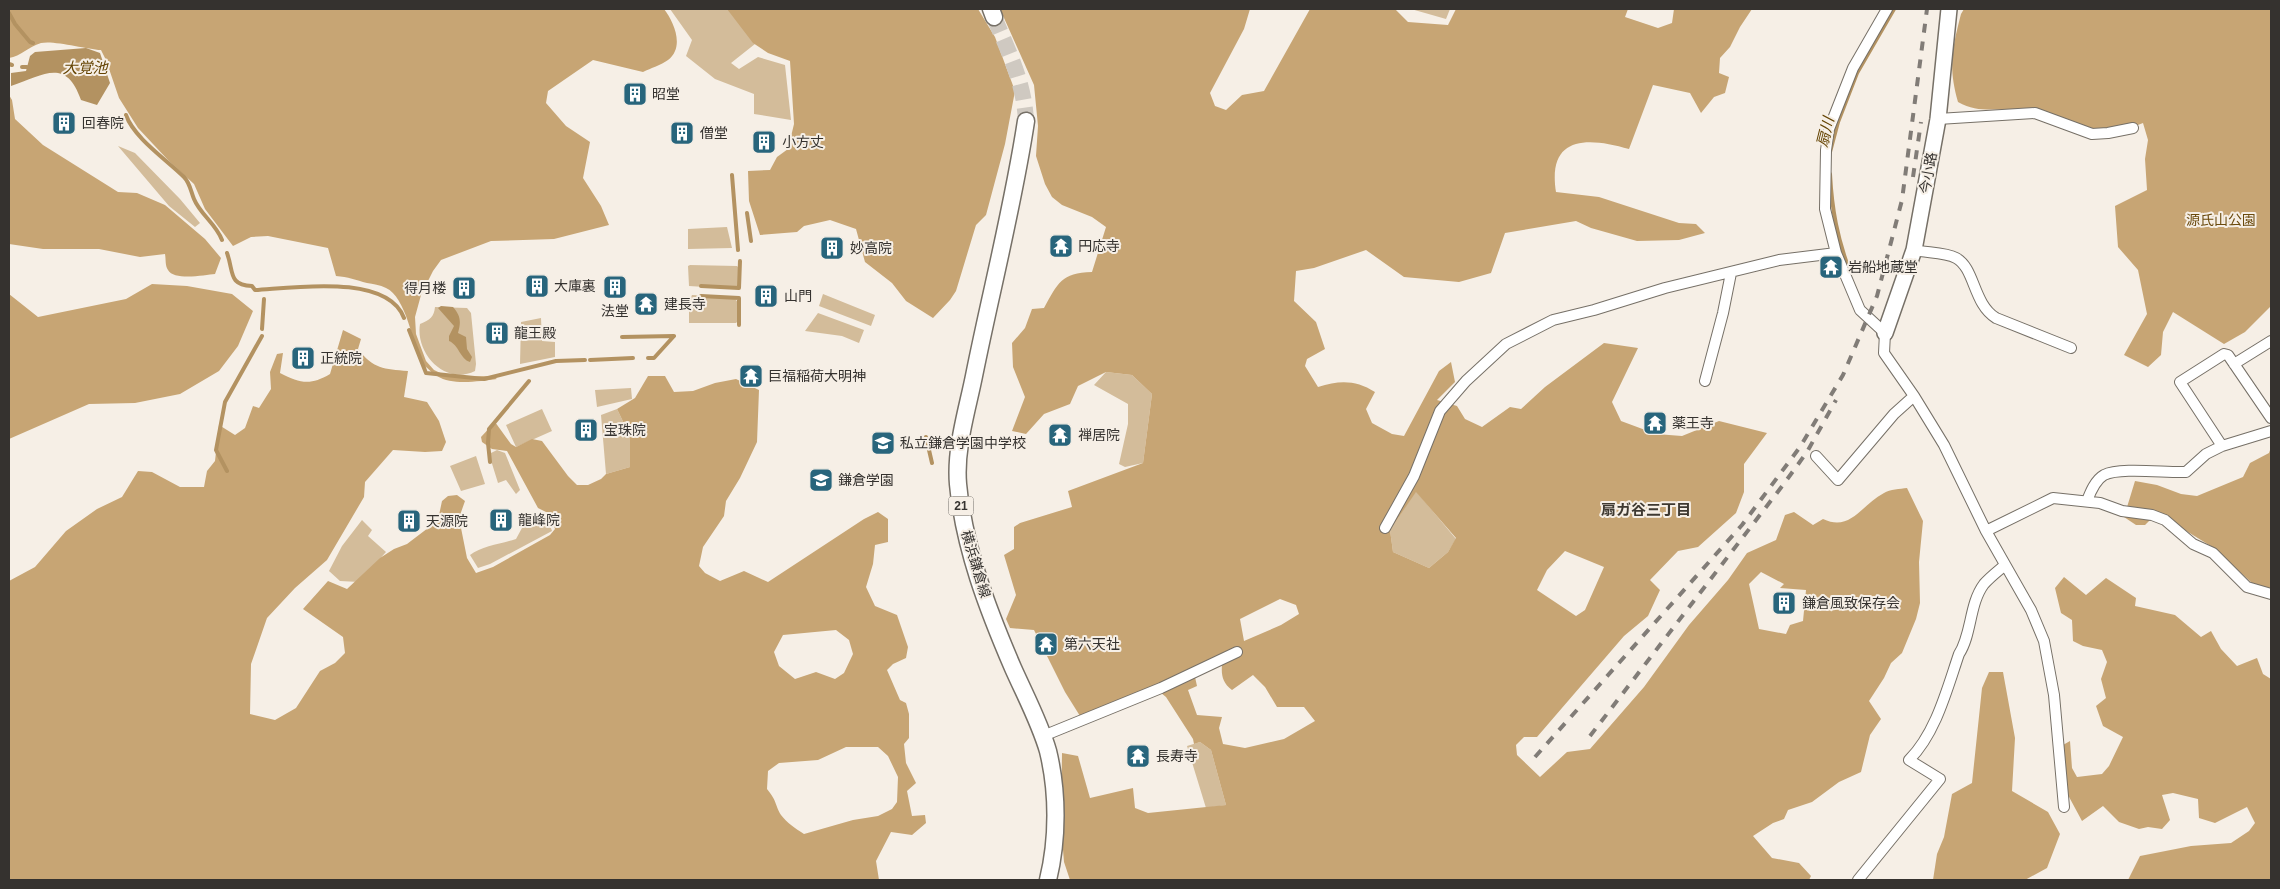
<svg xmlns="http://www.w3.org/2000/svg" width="2280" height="889" font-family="Arial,'Noto Sans JP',sans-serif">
  <rect width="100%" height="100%" fill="#f6efe6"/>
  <path fill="#d3bc9a" d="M 670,9 L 730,9 L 760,40 L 731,63 L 739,69 L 758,57 L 785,65 L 791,120 L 754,114 L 754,94 L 715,79 L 686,56 L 692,40 Z
    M 1411,9 L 1450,9 L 1446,19 Z
    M 118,146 L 135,153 L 180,199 L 200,223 L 195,227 L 169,206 Z
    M 727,227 L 732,248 L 688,249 L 688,229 Z
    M 690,265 L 737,266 L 739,268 L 738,287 L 736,289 L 689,286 L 688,266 Z
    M 823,294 L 875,315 L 871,326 L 819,306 Z
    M 692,295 L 734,297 L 738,303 L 738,321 L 736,323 L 689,323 L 689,301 Z
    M 435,307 L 467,308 L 471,313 L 476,364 L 475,371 C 445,386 415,353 420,324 C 430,320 434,317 435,307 Z
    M 818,313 L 864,330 L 859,343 L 842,336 L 805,331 Z
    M 541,318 L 542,341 L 555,342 L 555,357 L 520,364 L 521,322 Z
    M 1106,372 L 1132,375 L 1152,394 L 1143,463 L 1125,467 L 1119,464 L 1128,424 L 1128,404 L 1094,385 Z
    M 631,388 L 632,399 L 597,407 L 595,390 Z
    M 542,409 L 552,431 L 516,447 L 506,425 Z
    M 617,409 L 630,436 L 630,467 L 606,474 L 601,415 Z
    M 497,450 L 505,453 L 520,490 L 516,494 L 506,480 L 498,483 L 489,454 Z
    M 476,456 L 485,484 L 461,491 L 450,466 Z
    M 1416,491 L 1456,539 L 1448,552 L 1429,568 L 1393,552 L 1390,530 Z
    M 546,514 L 552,531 L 490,564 L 478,568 L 470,555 C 482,546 501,544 516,539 L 529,515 Z
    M 362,520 L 372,530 L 368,536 L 386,552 L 359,582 L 340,581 L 329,571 L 342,546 Z
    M 1200,742 L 1211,750 L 1226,805 L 1206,808 L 1187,746 Z"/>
  <path fill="#c7a574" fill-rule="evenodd" d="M 9,9 L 664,9 C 674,22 685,47 668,60 C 661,65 651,68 643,72 L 593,60 L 548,91 L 546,103 L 566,126 L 590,142 L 583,178 L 601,206 L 609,225 L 554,239 L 491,241 L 441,260 L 433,271 L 421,295 L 415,317 L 416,334 L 426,361 L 434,370 L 449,377 L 492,376 L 497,379 C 479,381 453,386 437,376 C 431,373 428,367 421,364 C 413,343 406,297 386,288 C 380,285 373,284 367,283 C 356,280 348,277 336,276 L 328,248 L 268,236 L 251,237 L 233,246 L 205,209 L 194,184 L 168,160 L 138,128 L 119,98 L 106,60 L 101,50 C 86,49 53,40 41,43 C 28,47 21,56 9,58 Z
    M 727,9 L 978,9 L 995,37 L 1015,91 L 1005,144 L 986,215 L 976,225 L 956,291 L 950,300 L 933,318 L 906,301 L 892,283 L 865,262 L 856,229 L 830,220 L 804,226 L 797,232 L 760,235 L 749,201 L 748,171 L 770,170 L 777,157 L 788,149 L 794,124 L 790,61 L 768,53 L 753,43 Z
    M 1000,9 L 1250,9 L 1244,29 L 1210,93 L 1215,106 L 1226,110 L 1242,95 L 1264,91 L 1310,9 L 1395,9 L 1408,22 L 1448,25 L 1456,9 L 1628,9 L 1625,17 L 1658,28 L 1672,23 L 1674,9 L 1752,9 L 1740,27 L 1730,47 L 1720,58 L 1719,73 L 1729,77 L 1725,93 L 1714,97 L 1701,113 L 1690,93 L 1653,85 L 1629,149 C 1588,137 1547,135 1556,192 L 1599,197 L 1679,223 L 1696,224 L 1705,233 L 1679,240 L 1637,241 L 1591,228 L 1576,221 L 1505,233 L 1491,273 L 1459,282 L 1404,277 L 1366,250 L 1314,268 L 1296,271 L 1294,301 L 1316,322 L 1325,349 L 1307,359 L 1305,366 L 1318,387 C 1340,380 1356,380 1375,392 L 1366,409 L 1372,423 L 1392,434 L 1404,436 L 1439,371 L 1451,362 L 1455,382 L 1437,400 L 1457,406 L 1465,419 L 1482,427 L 1510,407 L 1521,409 L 1545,387 L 1604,343 L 1638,348 L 1612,402 L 1621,421 L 1656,434 L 1682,436 L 1719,421 L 1767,433 L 1744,464 L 1744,492 L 1736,513 L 1698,547 L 1678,551 L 1650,580 L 1660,590 L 1648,616 L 1624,636 L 1537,737 L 1524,737 L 1516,745 L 1517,755 L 1540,777 L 1567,752 L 1590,749 L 1644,687 L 1689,625 L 1728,580 L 1747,553 L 1776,540 L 1785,515 L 1794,512 L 1813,525 L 1823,519 C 1851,532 1861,505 1884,493 C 1890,489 1900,489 1907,488 L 1923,521 L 1919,562 L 1920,603 L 1916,619 L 1902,653 L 1891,663 L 1884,678 L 1869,701 L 1881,719 L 1870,735 L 1861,772 L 1839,782 L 1812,802 L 1788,810 L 1784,819 L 1773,823 L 1753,836 L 1772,858 L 1799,863 L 1811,876 L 1809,880 L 1070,880 L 1064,862 L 1061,825 L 1062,753 L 1078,756 L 1090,798 L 1133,788 L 1135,808 L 1148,813 L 1226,805 L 1211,750 L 1200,742 L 1194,744 L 1193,739 L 1166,697 L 1155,688 L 1080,716 L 1065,692 L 1034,630 L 1010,628 L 1006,619 L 1016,595 L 1004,555 L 1014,549 L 1014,527 L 1020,523 L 1072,507 L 1068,491 L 1143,463 L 1152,394 L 1132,375 L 1106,372 L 1078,386 L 1070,404 L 1044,414 L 1026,434 L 1012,431 L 1025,397 L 1013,367 L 1012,343 L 1025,328 L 1032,309 L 1044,308 C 1058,283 1061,273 1092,272 L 1106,227 L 1092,217 L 1062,205 L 1052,197 L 1045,184 L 1036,156 L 1038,126 L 1034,85 ZM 1416,492 L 1456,538 L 1448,552 L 1429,568 L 1393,552 L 1390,530 ZM 1565,551 L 1604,567 L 1585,610 L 1576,616 L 1537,590 L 1547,570 ZM 1761,572 L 1784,584 L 1780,588 L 1806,590 L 1803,621 L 1790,625 L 1786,634 L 1759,629 L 1749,584 ZM 1280,599 L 1296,605 L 1299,614 L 1281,625 L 1244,641 L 1240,619 ZM 1223,656 C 1221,671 1220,681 1232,690 L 1253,675 L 1265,687 L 1277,707 L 1304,707 L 1315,721 L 1284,739 L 1245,748 L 1223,744 L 1219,728 L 1222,717 L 1197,715 L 1188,690 L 1197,686 L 1193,668 Z
    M 1964,9 L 2271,9 L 2271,306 L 2245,332 L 2224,344 L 2173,312 L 2163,332 L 2161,355 L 2148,367 L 2124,355 L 2147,314 L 2138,270 L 2118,247 L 2115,206 L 2147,190 L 2145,159 L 2148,140 L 2143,123 L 2105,138 C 2075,127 2044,115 2011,110 C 1991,108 1977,113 1958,102 C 1948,67 1952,49 1961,14 Z
    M 9,95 L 12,100 L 15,119 L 43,145 L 118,192 L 137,193 L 165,205 L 205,239 L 221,258 L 215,274 C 205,275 174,281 168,270 C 165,266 166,259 165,254 L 140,257 L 99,249 L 43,249 L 9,244 Z
    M 152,284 L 187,286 L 232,294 L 253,311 L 238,346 L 219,371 L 180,394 L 135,403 L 89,404 L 9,439 L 9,294 L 38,317 L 126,299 Z
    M 343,330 L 361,339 L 358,349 C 373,369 384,369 408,371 L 404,397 L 427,402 L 439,421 L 446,442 L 442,451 L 425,452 L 393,450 L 365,482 L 364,497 L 327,560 L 295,588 L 267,618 L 251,664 L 250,714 L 275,720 L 296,708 L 320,671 L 335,663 L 345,653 L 343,637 L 303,609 L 328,581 L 347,589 L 380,558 L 394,549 L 407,544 L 432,525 L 438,520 L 442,501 L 448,496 L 457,495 L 465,501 L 459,518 L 467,558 L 476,573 L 493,567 L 550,535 L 555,529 L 550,514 L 538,508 L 507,451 L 492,449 L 482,442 L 481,437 L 495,422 L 511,444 L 516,447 L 532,439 L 542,441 L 568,476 L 577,485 L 588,485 L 601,479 L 606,474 L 630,467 L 630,436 L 617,409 L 635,398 L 648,376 L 665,376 L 674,392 L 693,391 L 715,383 L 736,379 L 759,390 L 757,442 L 740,478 L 726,501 L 724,516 L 703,547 L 699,566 L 705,573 L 720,581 L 744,571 L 768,582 L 864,519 L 878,512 L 888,519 L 888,542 L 875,545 L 873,564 L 866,587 L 875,606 L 897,615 L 908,647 L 906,658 L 893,664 L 887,670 L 900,700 L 906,703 L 909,714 L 909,738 L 904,744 L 906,763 L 916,783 L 907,791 L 912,816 L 925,815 L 926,823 L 912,835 L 891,832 L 876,861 L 879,880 L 9,880 L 9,581 L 35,567 L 66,531 L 97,509 L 122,497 L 138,471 L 152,472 L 180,487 L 204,487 L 207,471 L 215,461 L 219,425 L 235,435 L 245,428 L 253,406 L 259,408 L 271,389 L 270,372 L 277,354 L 283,353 L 280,373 C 300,383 310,386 330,374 ZM 836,630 L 849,640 L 853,654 L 844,673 L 835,679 L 816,672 L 795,679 L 779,666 L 774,652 L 783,635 ZM 846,747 L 878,747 L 888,756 L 898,777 L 897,802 L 892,809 L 878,816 L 853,820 L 804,834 C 795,828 787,823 781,815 C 775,805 777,801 767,789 L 768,771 L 779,763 L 818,760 Z
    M 2271,447 L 2271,591 L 2252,583 L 2214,548 L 2157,513 L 2145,525 L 2136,525 L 2124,517 L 2135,481 L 2157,485 L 2181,494 L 2197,496 L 2243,477 L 2250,463 L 2269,453 Z
    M 2064,577 L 2086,595 L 2106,578 L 2136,598 L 2135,606 L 2175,615 L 2201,637 L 2211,631 L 2221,649 L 2237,666 L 2257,658 L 2263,674 L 2271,679 L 2271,880 L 2128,880 L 2140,856 L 2191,846 L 2231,843 L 2249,831 L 2255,823 L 2247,807 L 2215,823 L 2199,818 L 2198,799 L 2173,793 L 2162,795 L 2170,820 L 2162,829 L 2148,827 L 2139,829 L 2119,822 L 2103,806 L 2082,821 L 2068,795 L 2063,745 L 2070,741 L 2072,768 L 2077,777 L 2102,774 L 2109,766 L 2123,737 L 2103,726 L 2096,706 L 2106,698 L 2101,679 L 2107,662 L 2102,650 L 2083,646 L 2073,641 L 2072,620 L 2061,613 L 2055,588 Z
    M 1989,672 L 2003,672 L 2015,738 L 2012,791 L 2048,812 L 2060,834 L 2047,868 L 2025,880 L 1933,880 L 1937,854 L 1944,837 L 1952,794 L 1972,783 L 1982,688 Z"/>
  <path fill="#b39261" d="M 86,48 L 100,53 L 110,83 L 97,105 L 81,100 C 66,57 44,75 11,86 L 11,73 L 26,71 L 30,56 L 35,52 Z
    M 441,306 L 453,307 C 461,316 461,322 458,333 L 466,337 L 467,349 L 472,357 L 470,362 C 460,359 459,345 449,341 L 449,336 L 454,326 L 438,308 Z"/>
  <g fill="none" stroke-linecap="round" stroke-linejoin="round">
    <path stroke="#b39261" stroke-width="4" d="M 9,13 L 15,24 L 30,42 L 33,43
      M 9,64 L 12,65
      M 22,67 L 27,67
      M 126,115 C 134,138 167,160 184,177 C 190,183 191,192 194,199 C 200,214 216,224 222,240
      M 1830,152 L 1838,122 L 1857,73 L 1894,9
      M 1830,174 C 1832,210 1837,238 1850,272
      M 732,175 L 738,250
      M 747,213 L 751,241
      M 227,253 C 234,272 228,285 252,286 L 255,290 C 292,288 387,273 404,318
      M 701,286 L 739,288 L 740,261
      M 701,296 L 739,298 L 739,325
      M 262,329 L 264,299
      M 409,330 L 426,373 L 484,379 L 556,361 L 585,360
      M 622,337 L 674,336
      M 648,358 L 654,358 L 674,336
      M 590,360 L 633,358
      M 926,437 L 932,463
      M 490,462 L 488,443 L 489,429 L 529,381
      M 227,471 L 216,450 L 225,402 L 262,336"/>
    <path stroke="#cfc9c1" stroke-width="16" stroke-dasharray="16 8" stroke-linecap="butt" d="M 994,17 C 1009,53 1024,82 1026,121"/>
    <g stroke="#767067" stroke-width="12">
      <path id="street" d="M 1887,9 L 1853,68 L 1829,129 L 1826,150 L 1825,209 L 1836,253 L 1860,310 L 1885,333 L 1884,353 L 1914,396 L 1944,445 L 1986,531 L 2031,610 L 2044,641 L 2054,695 L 2064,807
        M 1938,119 L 2035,113 L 2092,134 L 2108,133 L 2133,128
        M 1914,250 C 1927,253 1945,252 1956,258 C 1975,268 1973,304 1996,318 L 2071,348
        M 2234,364 L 2271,341
        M 1705,381 L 1723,313 L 1731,273
        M 2222,446 L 2180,382 L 2224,354 L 2228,355 L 2271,418
        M 1816,456 L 1838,480 L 1894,414 L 1914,396
        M 2087,501 C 2090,493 2095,480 2104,475 C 2120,467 2166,473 2186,472 L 2206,454 L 2222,446 L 2271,431
        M 1385,528 L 1414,476 L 1440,411 L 1466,381 L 1506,344 L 1553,320 L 1594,310 L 1665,288 L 1779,260 L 1836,253
        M 1986,531 L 2053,498 L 2100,503 L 2122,511 L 2152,515 L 2165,520 L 2193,544 L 2213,553 L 2247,587 L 2271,594
        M 1043,736 L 1161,688 L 1237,652
        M 1858,880 L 1940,779 L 1909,760 C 1936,733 1947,689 1959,654 C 1972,634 1969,604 1984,584 C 1990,577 1998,571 2005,565"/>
    </g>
    <g stroke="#767067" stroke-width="18">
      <path id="secondary" d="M 1885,333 L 1914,250 L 1938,119 L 1949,9"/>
    </g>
    <g stroke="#767067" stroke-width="19">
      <path id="primary" d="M 991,9 L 994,17
        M 1026,121 C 1013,207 991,291 974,376 C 967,411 955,448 958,484 C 964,548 988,610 1013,668 C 1025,695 1040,723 1048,751 C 1058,792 1058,839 1048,880"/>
    </g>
    <use href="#street" stroke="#fff" stroke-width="10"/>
    <use href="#secondary" stroke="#fff" stroke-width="15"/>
    <use href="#primary" stroke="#fff" stroke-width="16"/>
    <path stroke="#817c77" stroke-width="4" stroke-dasharray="9 9" stroke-linecap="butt" d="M 1913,177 L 1921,122
      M 1590,736 L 1783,485 L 1807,452 L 1836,400
      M 1535,757 L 1742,525 L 1800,447 L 1843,375 L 1877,296 L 1902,200 L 1927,9"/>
  </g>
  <defs>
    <g id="building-square" transform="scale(1.25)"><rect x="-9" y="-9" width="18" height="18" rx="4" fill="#28657c" stroke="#f6efe6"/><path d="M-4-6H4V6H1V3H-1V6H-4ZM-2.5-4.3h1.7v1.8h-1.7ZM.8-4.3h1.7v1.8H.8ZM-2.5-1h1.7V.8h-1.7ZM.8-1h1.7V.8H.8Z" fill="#fff"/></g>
    <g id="temple-square" transform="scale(1.25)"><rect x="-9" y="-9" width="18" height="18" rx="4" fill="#28657c" stroke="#f6efe6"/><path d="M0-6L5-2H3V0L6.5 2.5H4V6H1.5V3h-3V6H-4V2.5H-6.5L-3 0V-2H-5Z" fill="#fff"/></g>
    <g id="school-square" transform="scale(1.25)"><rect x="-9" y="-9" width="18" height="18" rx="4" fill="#28657c" stroke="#f6efe6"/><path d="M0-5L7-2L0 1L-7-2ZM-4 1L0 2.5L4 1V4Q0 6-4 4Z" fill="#fff"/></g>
  </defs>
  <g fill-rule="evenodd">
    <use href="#building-square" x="635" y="94"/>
    <use href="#building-square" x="64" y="123"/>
    <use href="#building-square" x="682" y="133"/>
    <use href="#building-square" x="764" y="142"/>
    <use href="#temple-square" x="1061" y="246"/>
    <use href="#building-square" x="832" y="248"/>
    <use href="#temple-square" x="1831" y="267"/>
    <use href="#building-square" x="537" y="286"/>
    <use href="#building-square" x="615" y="287"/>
    <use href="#building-square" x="464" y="288"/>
    <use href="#building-square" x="766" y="296"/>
    <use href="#temple-square" x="646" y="304"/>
    <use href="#building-square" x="497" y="333"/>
    <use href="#building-square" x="303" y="358"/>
    <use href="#temple-square" x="751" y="376"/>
    <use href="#temple-square" x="1655" y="423"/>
    <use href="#building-square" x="586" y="430"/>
    <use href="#temple-square" x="1060" y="435"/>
    <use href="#school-square" x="883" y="443"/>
    <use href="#school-square" x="821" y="480"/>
    <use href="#building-square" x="501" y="520"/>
    <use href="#building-square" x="409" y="521"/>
    <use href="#building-square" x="1784" y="603"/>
    <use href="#temple-square" x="1046" y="644"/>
    <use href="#temple-square" x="1138" y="756"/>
  </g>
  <g text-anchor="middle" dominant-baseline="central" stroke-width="4" stroke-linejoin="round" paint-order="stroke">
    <rect fill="#f6efe6" stroke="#6f6b66" stroke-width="1" x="948.5" y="496.5" width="25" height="19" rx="4"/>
    <g font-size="12" font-weight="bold" fill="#35322f">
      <text x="961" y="506">21</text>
    </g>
    <g font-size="14" fill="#35322f" stroke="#f6efe6" text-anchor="start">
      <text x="652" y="94">昭堂</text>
      <text x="82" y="123">回春院</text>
      <text x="700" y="133">僧堂</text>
      <text x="782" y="142">小方丈</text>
      <text x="1078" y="246">円応寺</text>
      <text x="850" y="248">妙高院</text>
      <text x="1848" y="267">岩船地蔵堂</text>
      <text x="554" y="286">大庫裏</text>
      <text x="446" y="288" text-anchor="end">得月楼</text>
      <text x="784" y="296">山門</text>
      <text x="664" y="304">建長寺</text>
      <text x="615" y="311" text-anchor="middle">法堂</text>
      <text x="514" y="333">龍王殿</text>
      <text x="320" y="358">正統院</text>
      <text x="768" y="376">巨福稲荷大明神</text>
      <text x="1672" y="423">薬王寺</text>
      <text x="604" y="430">宝珠院</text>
      <text x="1078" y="435">禅居院</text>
      <text x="900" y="443">私立鎌倉学園中学校</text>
      <text x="838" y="480">鎌倉学園</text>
      <text x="518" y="520">龍峰院</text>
      <text x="426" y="521">天源院</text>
      <text x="1802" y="603">鎌倉風致保存会</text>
      <text x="1064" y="644">第六天社</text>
      <text x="1156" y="756">長寿寺</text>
    </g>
    <g font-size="14" fill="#35322f" stroke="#f6efe6">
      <text transform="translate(1928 173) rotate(-80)">今小路</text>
      <text transform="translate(976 564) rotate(73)">横浜鎌倉線</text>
    </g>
    <g font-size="14" fill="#6b4a0d" stroke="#f6efe6">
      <text x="2221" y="220">源氏山公園</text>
    </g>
    <g font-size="15" font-style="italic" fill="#644302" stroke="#f6efe6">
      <text x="85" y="67">大覚池</text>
      <text transform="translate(1825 132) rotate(-76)">扇川</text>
    </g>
    <g font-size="15" font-weight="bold" fill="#3e3931" stroke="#f6efe6">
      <text x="1646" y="509">扇ガ谷三丁目</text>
    </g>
  </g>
  <rect width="2280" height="889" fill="none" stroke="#35322f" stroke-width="20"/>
</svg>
